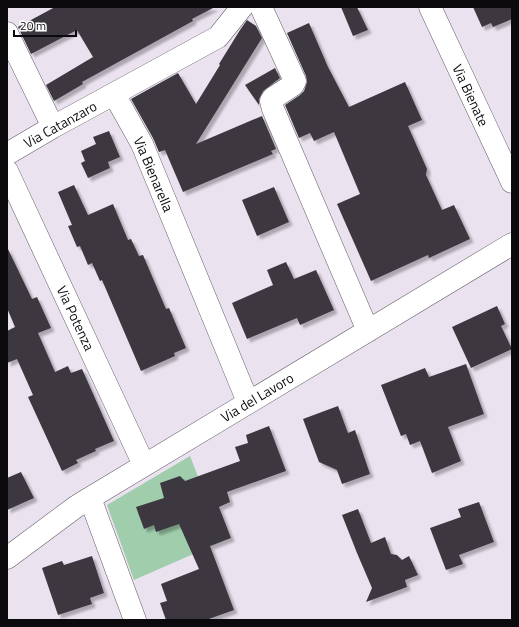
<svg xmlns="http://www.w3.org/2000/svg" width="519" height="627" font-family="'Titillium Web',sans-serif">
  <defs>
    <filter id="shadow"><feDropShadow dx="3.5" dy="3.5" stdDeviation="1" flood-color="#0004"/></filter>
  </defs>
  <rect width="100%" height="100%" fill="#eae2ef"/>
  <path fill="#a0ceac" d="M 190,456 L 223,541 L 134,580 L 107,505 Z"/>
  <path fill="#3d3741" filter="url(#shadow)" d="M 55,7 L 215,7 L 192,19 L 193,21 L 82,82 L 83,84 L 54,101 L 46,85 L 93,57 L 77,30 L 31,54 L 18,27 Z
    M 341,7 L 357,7 L 368,30 L 353,36 Z
    M 473,7 L 512,7 L 512,19 L 493,27 L 491,23 L 482,27 Z
    M 247,20 L 256,26 L 262,38 L 196,144 L 262,116 L 276,149 L 271,151 L 273,154 L 183,192 L 165,150 L 159,152 L 153,138 L 131,99 L 178,73 L 196,104 L 220,65 L 219,64 L 240,30 Z
    M 309,23 L 328,67 L 349,107 L 405,82 L 422,120 L 408,126 L 427,169 L 426,175 L 442,210 L 454,205 L 470,239 L 429,258 L 428,255 L 371,281 L 337,204 L 360,194 L 334,132 L 314,141 L 310,133 L 299,138 L 285,105 L 300,95 L 304,91 L 307,82 L 306,76 L 287,33 Z
    M 275,68 L 280,78 L 263,91 L 259,99 L 259,105 L 245,85 Z
    M 109,131 L 120,157 L 108,162 L 110,168 L 88,178 L 81,163 L 85,161 L 81,151 L 96,144 L 93,137 Z
    M 74,185 L 88,215 L 113,204 L 128,240 L 131,239 L 139,256 L 143,255 L 166,309 L 169,308 L 186,348 L 174,353 L 175,356 L 141,371 L 102,280 L 100,281 L 92,263 L 88,265 L 80,246 L 77,247 L 68,226 L 72,225 L 58,192 Z
    M 274,187 L 289,222 L 257,236 L 242,200 Z
    M 7,247 L 32,299 L 37,297 L 51,328 L 38,333 L 55,372 L 68,366 L 71,373 L 82,369 L 114,441 L 95,449 L 96,451 L 76,460 L 78,463 L 62,471 L 28,397 L 33,395 L 17,359 L 7,363 L 7,331 L 15,327 L 7,308 Z
    M 286,262 L 294,279 L 316,270 L 334,310 L 300,325 L 297,318 L 247,339 L 232,303 L 273,285 L 267,270 Z
    M 497,306 L 505,324 L 501,326 L 512,349 L 471,368 L 452,327 Z
    M 466,364 L 484,414 L 448,427 L 461,461 L 432,473 L 420,441 L 410,445 L 406,434 L 401,436 L 381,385 L 425,368 L 429,377 Z
    M 338,406 L 348,433 L 355,430 L 370,474 L 342,484 L 337,470 L 319,462 L 303,419 Z
    M 269,426 L 286,471 L 227,492 L 230,502 L 219,507 L 231,538 L 210,546 L 234,610 L 206,620 L 166,620 L 160,603 L 167,601 L 161,584 L 199,569 L 179,524 L 156,532 L 154,525 L 144,529 L 136,507 L 164,498 L 160,483 L 180,476 L 185,481 L 240,461 L 235,447 L 248,443 L 246,435 Z
    M 21,472 L 34,498 L 7,510 L 7,478 Z
    M 479,502 L 494,542 L 459,555 L 463,564 L 446,570 L 430,528 L 461,517 L 458,509 Z
    M 358,509 L 371,543 L 385,537 L 391,554 L 397,555 L 402,560 L 409,556 L 418,575 L 405,580 L 407,587 L 366,602 L 372,588 L 357,553 L 342,515 Z
    M 92,556 L 104,593 L 90,598 L 92,604 L 58,615 L 42,568 L 62,561 L 64,565 Z"/>
  <g fill="none" stroke-linecap="round" stroke-linejoin="round">
    <g stroke="#645d68" stroke-width="23">
      <path id="minor" d="M 261,7 L 295,81 L 293,85 L 273,98 L 271,101 L 273,109 L 368,331
        M 430,7 L 512,182
        M 7,33 L 53,127
        M 114,94 L 142,144 L 248,402
        M 7,154 L 53,127 L 218,37 L 242,7
        M 7,171 L 144,465
        M 90,498 L 135,620
        M 7,558 L 77,506 L 90,498 L 512,244"/>
    </g>
    <use href="#minor" stroke="#fff" stroke-width="22"/>
  </g>
  <g text-anchor="middle" dominant-baseline="central" stroke-width="4" stroke-linejoin="round" paint-order="stroke">
    <g font-size="14" fill="#0d0a0e" stroke="#fff">
      <text transform="translate(471 95) rotate(65)">Via Bienate</text>
      <text transform="translate(60 124) rotate(-29)">Via Catanzaro</text>
      <text transform="translate(154 174) rotate(67)">Via Bienarella</text>
      <text transform="translate(76 318) rotate(65)">Via Potenza</text>
      <text transform="translate(257 397) rotate(-31)">Via del Lavoro</text>
    </g>
  </g>
  <rect width="519" height="627" fill="none" stroke="#0d0a0e" stroke-width="16"/>
  <path d="M14 30v6h62v-6" fill="none" stroke="#0d0a0e" stroke-width="2"/>
  <text x="20" y="30" font-size="12" fill="#0d0a0e" stroke="#ffffff" stroke-width="3" paint-order="stroke">20 m</text>
</svg>
